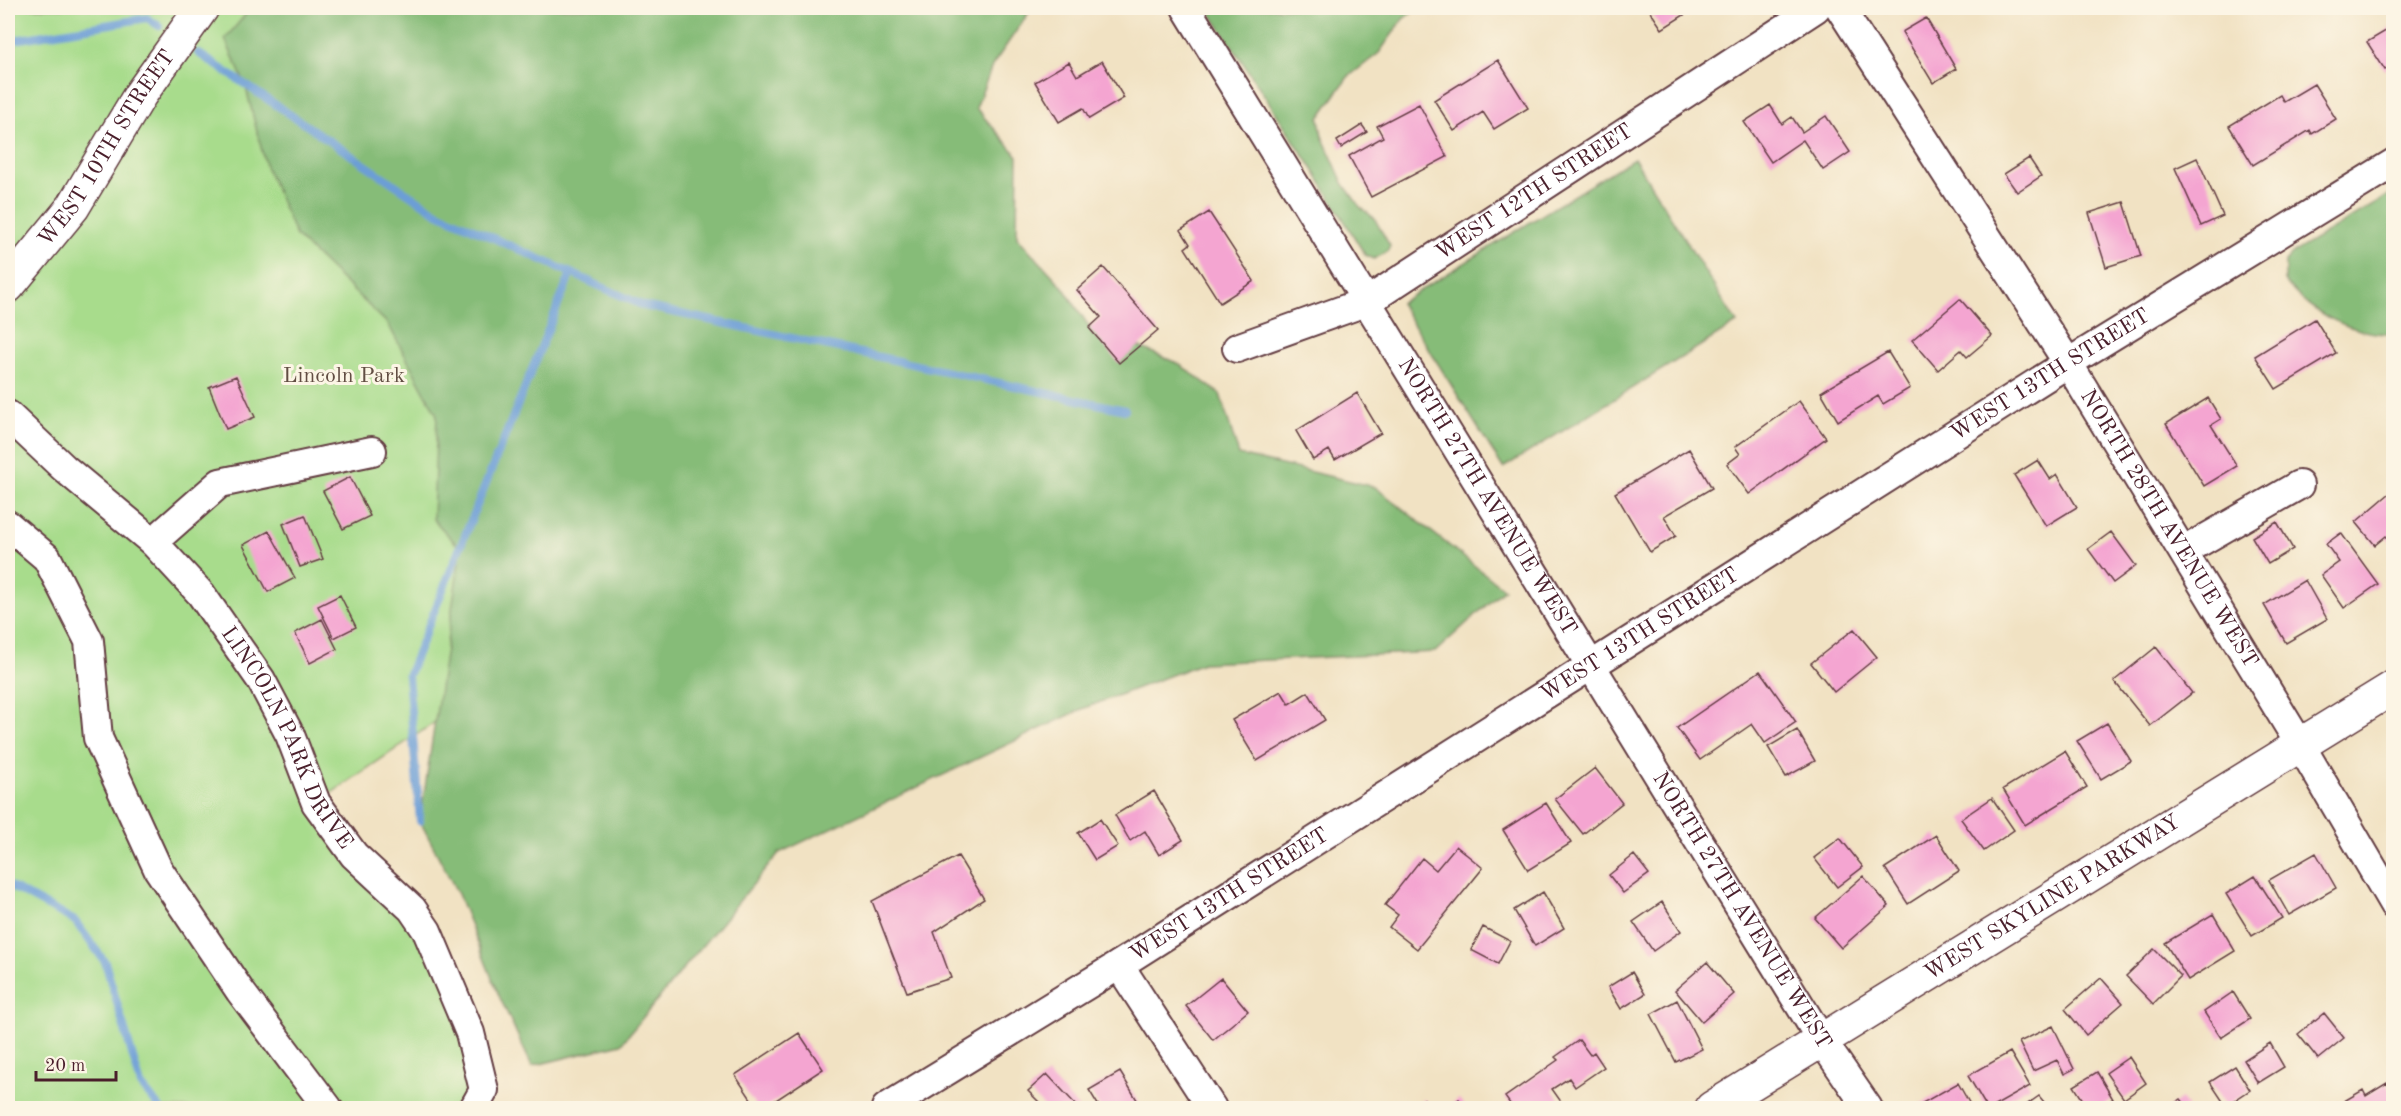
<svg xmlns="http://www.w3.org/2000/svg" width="2401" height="1116" font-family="'Old Standard TT',serif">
  <rect width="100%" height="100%" fill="#fcf5e5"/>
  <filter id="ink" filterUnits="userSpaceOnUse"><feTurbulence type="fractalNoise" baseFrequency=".0167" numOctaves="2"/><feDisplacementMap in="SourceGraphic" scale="12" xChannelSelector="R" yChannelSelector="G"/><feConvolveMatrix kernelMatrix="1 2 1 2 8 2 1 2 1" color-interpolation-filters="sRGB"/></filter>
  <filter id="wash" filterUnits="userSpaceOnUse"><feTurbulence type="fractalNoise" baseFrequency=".008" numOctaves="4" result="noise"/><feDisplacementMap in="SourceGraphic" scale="24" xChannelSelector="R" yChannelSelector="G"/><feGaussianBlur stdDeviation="1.35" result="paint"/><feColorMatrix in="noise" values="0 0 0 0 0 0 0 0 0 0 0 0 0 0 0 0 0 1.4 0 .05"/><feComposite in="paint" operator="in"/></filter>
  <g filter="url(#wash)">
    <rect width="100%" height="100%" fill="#f1e2c3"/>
    <path fill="#a8dc8c" stroke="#797e5c" stroke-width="1.5" d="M 8,8 L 493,8 L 819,459 L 317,803 L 412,909 L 470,1033 L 474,1108 L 8,1108 Z"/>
    <path fill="#86bc78" stroke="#686e52" stroke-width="1.5" d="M 251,8 L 1032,8 L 992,66 L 976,108 L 1018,156 L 1017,237 L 1063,287 L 1088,325 L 1179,364 L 1220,394 L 1239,455 L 1375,487 L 1504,589 L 1435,652 L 1203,663 L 1082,709 L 779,853 L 621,1044 L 532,1066 L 500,998 L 458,894 L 420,821 L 461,549 L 433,519 L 437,415 L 388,324 L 296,236 L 266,167 L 245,84 L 225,39 Z
      M 1207,8 L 1419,8 L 1403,19 L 1379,53 L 1348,77 L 1319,118 L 1322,136 L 1343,183 L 1360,207 L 1374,218 L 1390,246 L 1387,252 L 1374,259 L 1365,255 L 1314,171 Z
      M 1634,158 L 1737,323 L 1503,468 L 1400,303 Z
      M 2393,193 L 2393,334 C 2353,335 2309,313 2285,281 L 2285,262 L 2294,252 Z"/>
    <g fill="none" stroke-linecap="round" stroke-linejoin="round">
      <path stroke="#6c9ed6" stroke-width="8" d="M 8,41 L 147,18 L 159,26
        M 198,53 L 436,212 L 644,306 L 1125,410
        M 420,821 L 408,676 L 571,273
        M 8,885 L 75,921 L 105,962 L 141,1085 L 160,1108"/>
    </g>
    <g id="blocks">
      <path fill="#f4a5d1" d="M 1648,8 L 1695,8 L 1662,29 Z
        M 1926,18 L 1956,69 L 1933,83 L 1902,32 Z
        M 2394,26 L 2394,64 L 2385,70 L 2367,42 Z
        M 1498,60 L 1528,108 L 1494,129 L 1483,112 L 1454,131 L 1434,100 Z
        M 1102,61 L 1124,98 L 1089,119 L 1083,108 L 1059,122 L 1035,82 L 1069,62 L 1077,76 Z
        M 2314,84 L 2336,119 L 2312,134 L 2310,130 L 2253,165 L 2229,126 L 2280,95 L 2284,102 Z
        M 1419,104 L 1447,157 L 1371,197 L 1349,156 L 1383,137 L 1377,126 Z
        M 1770,105 L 1782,124 L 1792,117 L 1802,132 L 1826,116 L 1850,152 L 1823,170 L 1803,140 L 1771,162 L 1744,122 Z
        M 1362,125 L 1367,132 L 1341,148 L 1337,141 Z
        M 2029,158 L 2041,176 L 2017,192 L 2004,174 Z
        M 2197,158 L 2223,216 L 2201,226 L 2175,168 Z
        M 2124,202 L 2141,256 L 2106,267 L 2089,213 Z
        M 1209,212 L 1254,281 L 1220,303 L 1185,248 L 1190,244 L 1181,230 Z
        M 1103,267 L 1158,330 L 1119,363 L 1089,328 L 1101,317 L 1077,290 Z
        M 1960,299 L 1992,336 L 1967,357 L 1961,350 L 1938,370 L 1912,340 Z
        M 2315,319 L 2336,353 L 2276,389 L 2255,356 Z
        M 1888,352 L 1910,388 L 1883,404 L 1878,396 L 1838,421 L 1821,392 Z
        M 236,376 L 255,417 L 226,429 L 209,387 Z
        M 1357,393 L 1381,433 L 1335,460 L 1329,450 L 1313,460 L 1296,431 Z
        M 2208,398 L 2221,419 L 2211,425 L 2237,466 L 2204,486 L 2166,424 Z
        M 1799,401 L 1826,438 L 1749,494 L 1727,464 L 1740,454 L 1735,447 Z
        M 1689,449 L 1712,488 L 1664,516 L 1676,536 L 1650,552 L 1615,493 Z
        M 2038,460 L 2050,479 L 2057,474 L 2077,507 L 2046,526 L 2014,475 Z
        M 350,477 L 370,516 L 343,529 L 323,491 Z
        M 2390,493 L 2394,498 L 2394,545 L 2386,536 L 2375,545 L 2356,522 Z
        M 305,515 L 323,559 L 300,567 L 283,524 Z
        M 2277,522 L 2293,549 L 2268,564 L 2252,537 Z
        M 269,531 L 295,578 L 268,592 L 243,545 Z
        M 2111,532 L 2136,566 L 2113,583 L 2088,549 Z
        M 2341,533 L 2378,584 L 2344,608 L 2321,575 L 2339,562 L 2326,544 Z
        M 2305,580 L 2327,619 L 2286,643 L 2264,605 Z
        M 340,595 L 356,627 L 334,638 L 318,606 Z
        M 322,619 L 337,649 L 310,663 L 295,633 Z
        M 1854,629 L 1877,657 L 1834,692 L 1811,663 Z
        M 2156,647 L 2192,693 L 2150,726 L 2114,681 Z
        M 1760,671 L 1796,722 L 1765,743 L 1752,724 L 1700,760 L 1677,728 Z
        M 1281,691 L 1289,704 L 1308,692 L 1325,720 L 1257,761 L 1232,720 Z
        M 2107,723 L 2131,761 L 2101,779 L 2077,741 Z
        M 1797,730 L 1815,761 L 1786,777 L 1768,747 Z
        M 2065,751 L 2087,787 L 2025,825 L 2003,789 Z
        M 1595,768 L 1622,803 L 1583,834 L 1555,799 Z
        M 1154,791 L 1183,840 L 1159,855 L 1145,831 L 1130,841 L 1115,815 Z
        M 1992,798 L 2014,830 L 1984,851 L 1961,819 Z
        M 1546,803 L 1571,843 L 1528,870 L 1503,830 Z
        M 1100,819 L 1118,846 L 1095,860 L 1078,833 Z
        M 1936,835 L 1959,871 L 1908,904 L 1885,868 Z
        M 1840,838 L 1863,867 L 1837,887 L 1814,858 Z
        M 1456,846 L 1483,868 L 1417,949 L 1389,927 L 1398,915 L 1385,905 L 1422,858 L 1436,870 Z
        M 2316,853 L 2336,888 L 2289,915 L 2269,880 Z
        M 1634,855 L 1649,874 L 1623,893 L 1609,875 Z
        M 958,856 L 984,899 L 934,932 L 951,978 L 907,992 L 872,901 Z
        M 1863,876 L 1889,906 L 1841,948 L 1815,918 Z
        M 2255,876 L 2282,918 L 2252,936 L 2226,894 Z
        M 1543,892 L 1564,928 L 1535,946 L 1514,910 Z
        M 1662,902 L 1681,931 L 1653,951 L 1633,922 Z
        M 2213,914 L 2235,951 L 2188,980 L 2165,943 Z
        M 1483,927 L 1510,941 L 1498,964 L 1471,950 Z
        M 2154,949 L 2181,976 L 2153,1004 L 2126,976 Z
        M 1707,962 L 1734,994 L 1702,1022 L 1675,990 Z
        M 1632,972 L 1645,994 L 1621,1009 L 1608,987 Z
        M 1221,978 L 1248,1011 L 1213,1040 L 1186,1006 Z
        M 2101,978 L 2123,1003 L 2086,1035 L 2065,1009 Z
        M 2233,992 L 2250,1019 L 2221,1038 L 2204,1012 Z
        M 1677,1000 L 1702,1049 L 1676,1062 L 1651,1014 Z
        M 2324,1013 L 2344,1038 L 2318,1059 L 2298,1034 Z
        M 2053,1026 L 2074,1069 L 2064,1074 L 2057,1060 L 2033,1071 L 2019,1042 Z
        M 799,1033 L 823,1069 L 764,1108 L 757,1108 L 735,1075 Z
        M 1579,1040 L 1590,1055 L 1594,1052 L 1604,1067 L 1575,1087 L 1569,1078 L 1552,1089 L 1562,1103 L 1554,1108 L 1513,1108 L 1505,1097 L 1558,1060 L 1555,1057 Z
        M 2270,1043 L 2284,1067 L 2258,1083 L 2244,1060 Z
        M 2010,1052 L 2030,1086 L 1991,1108 L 1987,1108 L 1968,1076 Z
        M 2129,1057 L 2146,1083 L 2124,1099 L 2106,1073 Z
        M 2235,1066 L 2250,1090 L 2226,1106 L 2210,1082 Z
        M 1120,1072 L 1142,1108 L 1100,1108 L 1089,1090 Z
        M 2097,1072 L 2113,1099 L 2097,1108 L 2088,1108 L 2074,1086 Z
        M 1047,1074 L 1079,1108 L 1045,1108 L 1028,1091 Z
        M 1958,1083 L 1972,1108 L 1918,1108 L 1917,1106 Z
        M 2387,1083 L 2394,1094 L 2394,1108 L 2342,1108 L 2339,1104 L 2363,1090 L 2366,1096 Z
        M 2039,1096 L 2049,1108 L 2022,1108 Z
        M 1424,1099 L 1431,1108 L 1411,1108 Z
        M 1459,1099 L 1466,1108 L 1446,1108 Z
        M 2181,1099 L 2188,1108 L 2168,1108 Z"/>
    </g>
  </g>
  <g filter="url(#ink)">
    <use href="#blocks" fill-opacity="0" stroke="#633c42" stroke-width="1.5"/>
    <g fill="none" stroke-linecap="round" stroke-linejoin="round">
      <g stroke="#633c42" stroke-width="32">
        <g id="minor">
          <path id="s1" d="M 1186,8 L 1822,1041 L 1868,1108"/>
          <path id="s2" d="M 1840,8 L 2068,363 L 2301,746 L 2394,905"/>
          <path id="s3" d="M 1237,348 L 1368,301 L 1816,8"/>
          <path id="s4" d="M 8,415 L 64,468 L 153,542 L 201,594 L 261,680 L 290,735 L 316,803 L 354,855 L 412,909 L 427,931 L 470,1033 L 484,1090 L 474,1108"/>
          <path d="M 8,525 L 47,558 L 89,641 L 98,738 L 158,869 L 240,991 L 328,1108"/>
          <path d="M 153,542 L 220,483 L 372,451"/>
          <path d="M 2184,551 L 2299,485"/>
          <path d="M 1119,965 L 1212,1108"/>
          <path id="s5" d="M 886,1108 L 1119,965 L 2068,363 L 2394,163"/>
        </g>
      </g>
      <g stroke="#633c42" stroke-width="36">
        <g id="tertiary">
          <path id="s6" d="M 8,286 L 73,207 L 140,95 L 202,8"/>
          <path id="s7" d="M 1712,1108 L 2394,687"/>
        </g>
      </g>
      <use href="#minor" stroke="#fff" stroke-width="28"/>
      <use href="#tertiary" stroke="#fff" stroke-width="33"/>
    </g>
  </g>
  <g text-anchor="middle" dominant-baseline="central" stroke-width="6" stroke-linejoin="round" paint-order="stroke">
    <g font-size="22" fill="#4a1f2b" stroke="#fcf5e5">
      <text stroke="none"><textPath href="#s6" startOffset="170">WEST 10TH STREET</textPath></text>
      <text stroke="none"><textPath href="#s3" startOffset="338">WEST 12TH STREET</textPath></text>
      <text stroke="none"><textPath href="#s5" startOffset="1376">WEST 13TH STREET</textPath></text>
      <text stroke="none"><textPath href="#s1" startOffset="574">NORTH 27TH AVENUE WEST</textPath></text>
      <text stroke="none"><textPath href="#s2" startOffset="616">NORTH 28TH AVENUE WEST</textPath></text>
      <text stroke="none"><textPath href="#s5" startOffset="890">WEST 13TH STREET</textPath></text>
      <text stroke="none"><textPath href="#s4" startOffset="432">LINCOLN PARK DRIVE</textPath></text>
      <text stroke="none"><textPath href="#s5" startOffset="404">WEST 13TH STREET</textPath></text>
      <text stroke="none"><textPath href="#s7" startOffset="400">WEST SKYLINE PARKWAY</textPath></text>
      <text stroke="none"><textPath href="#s1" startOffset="1060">NORTH 27TH AVENUE WEST</textPath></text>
    </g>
    <g font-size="22" fill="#624e43" stroke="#fcf5e5">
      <text x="344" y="376">Lincoln Park</text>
    </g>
  </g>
  <rect width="2401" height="1116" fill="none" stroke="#fcf5e5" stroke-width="30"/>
  <path d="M36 1071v9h80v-9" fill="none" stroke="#4a1f2b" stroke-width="3"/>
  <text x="45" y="1071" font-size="18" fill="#4a1f2b" stroke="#fcf5e5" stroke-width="4.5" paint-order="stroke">20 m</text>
</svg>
